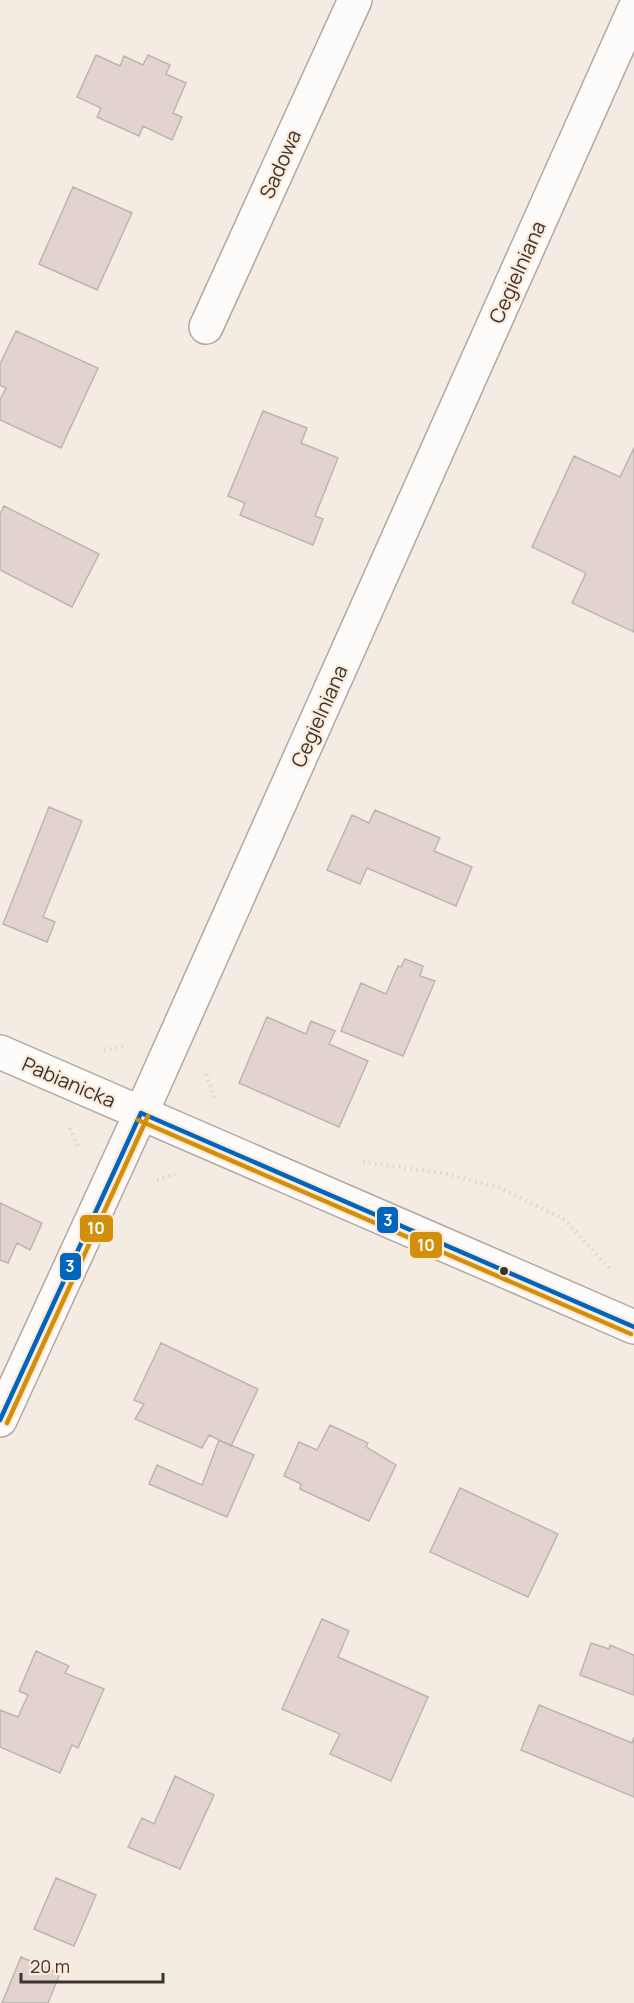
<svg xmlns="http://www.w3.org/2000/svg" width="634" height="2003" font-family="Manrope,sans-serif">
  <rect width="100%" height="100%" fill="#f4ebe3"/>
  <path fill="#e3d3ce" stroke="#bdb5b0" stroke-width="1.5" d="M 96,55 L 120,66 L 124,56 L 143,65 L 148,55 L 170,65 L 166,74 L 186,83 L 173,113 L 182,117 L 172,140 L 143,126 L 139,136 L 97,117 L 101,108 L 77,97 Z
    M 73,187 L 132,213 L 97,290 L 39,264 Z
    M 16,331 L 98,368 L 61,448 L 0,420 L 0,400 L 6,388 L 0,385 L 0,364 Z
    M 263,411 L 307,428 L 301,443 L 338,458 L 315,516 L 323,519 L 313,545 L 240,515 L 245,503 L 228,496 Z
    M 634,448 L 634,632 L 572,603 L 586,573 L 532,547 L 574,456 L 620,477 Z
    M 4,506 L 99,554 L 72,607 L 0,570 L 0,514 Z
    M 49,807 L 82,821 L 43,917 L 55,922 L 47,942 L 3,924 Z
    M 375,810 L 440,838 L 434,851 L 472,867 L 456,906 L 367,868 L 360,884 L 327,870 L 352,815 L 369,823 Z
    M 405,959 L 423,966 L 420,976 L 435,981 L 403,1056 L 341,1031 L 361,983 L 386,994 L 398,966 L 401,967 Z
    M 267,1017 L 306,1034 L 311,1021 L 335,1031 L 329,1044 L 368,1061 L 339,1127 L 239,1083 Z
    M 0,1203 L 42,1223 L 30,1250 L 17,1243 L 8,1263 L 0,1260 Z
    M 161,1343 L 258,1389 L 231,1446 L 209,1435 L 202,1448 L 135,1419 L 144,1404 L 134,1400 Z
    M 330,1425 L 368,1443 L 366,1447 L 396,1465 L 369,1521 L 300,1489 L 301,1484 L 284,1476 L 299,1442 L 317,1450 Z
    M 219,1440 L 254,1455 L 227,1517 L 149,1484 L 157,1465 L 202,1485 Z
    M 460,1488 L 558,1534 L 528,1597 L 430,1552 Z
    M 322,1619 L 349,1631 L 338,1657 L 428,1697 L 391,1781 L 330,1754 L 340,1734 L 282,1709 Z
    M 591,1643 L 609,1649 L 610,1645 L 634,1655 L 634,1695 L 580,1675 Z
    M 36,1651 L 69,1666 L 65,1673 L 104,1689 L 78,1748 L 72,1745 L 60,1773 L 0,1747 L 0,1710 L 18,1717 L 28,1695 L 19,1691 Z
    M 539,1705 L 632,1743 L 634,1737 L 634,1797 L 521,1750 Z
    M 175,1776 L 214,1795 L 180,1869 L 128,1847 L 142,1818 L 154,1824 Z
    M 56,1878 L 96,1895 L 74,1946 L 34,1929 Z
    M 21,1957 L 60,1974 L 48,2003 L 2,2003 Z"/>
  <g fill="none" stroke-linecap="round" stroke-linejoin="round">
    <g stroke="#b0a8a2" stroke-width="36">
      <path id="street" d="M 206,327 L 355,0"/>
    </g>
    <g stroke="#b0a8a2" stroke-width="36">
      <path id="secondary" d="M 0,1052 L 634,1327
        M 0,1420 L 152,1089 L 634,10"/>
    </g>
    <path stroke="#d9d6d4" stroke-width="4" stroke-dasharray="1.5 4.5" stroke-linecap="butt" d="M 104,1050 L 126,1046
      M 206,1074 L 215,1098
      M 70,1128 L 78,1146
      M 363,1162 L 444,1173 L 500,1188 L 565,1220 L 611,1270
      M 157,1180 L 175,1174"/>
    <use href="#street" stroke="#fdfcfb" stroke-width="33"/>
    <use href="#secondary" stroke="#fdfcfb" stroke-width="33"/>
    <g stroke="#fceadb" stroke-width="9">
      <path id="bus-1" d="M 141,1113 L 634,1327
        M 0,1420 L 141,1113"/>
    </g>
    <g stroke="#fceadb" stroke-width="9">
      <path id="bus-2" d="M 138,1120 L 631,1334
        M 7,1423 L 148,1116"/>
    </g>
    <use href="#bus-1" stroke="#0065bd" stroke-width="4.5"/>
    <use href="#bus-2" stroke="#d28f09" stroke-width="4.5"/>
  </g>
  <circle fill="#3c352f" stroke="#fceadb" stroke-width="2" cx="504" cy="1271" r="5"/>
  <g text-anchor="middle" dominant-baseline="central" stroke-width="4.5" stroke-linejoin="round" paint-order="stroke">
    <g font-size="20" fill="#3c352f" stroke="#fceadb">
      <text transform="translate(280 164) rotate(-66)">Sadowa</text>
      <text transform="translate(517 272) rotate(-66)">Cegielniana</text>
      <text transform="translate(319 716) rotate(-66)">Cegielniana</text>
      <text transform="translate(69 1082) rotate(23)">Pabianicka</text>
    </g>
  </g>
  <g stroke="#fceadb" stroke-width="2">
    <rect x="376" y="1206" width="23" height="28" rx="6" fill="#0065bd"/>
    <rect x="79" y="1214" width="35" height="29" rx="6" fill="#d28f09"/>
    <rect x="409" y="1231" width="34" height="28" rx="6" fill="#d28f09"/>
    <rect x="59" y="1252" width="23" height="29" rx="6" fill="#0065bd"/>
  </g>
  <g font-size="16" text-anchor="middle" font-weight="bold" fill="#fff">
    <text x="388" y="1226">3</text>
    <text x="96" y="1234">10</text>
    <text x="426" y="1251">10</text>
    <text x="70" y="1272">3</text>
  </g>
  <path d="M21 1973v9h142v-9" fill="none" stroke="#3c352f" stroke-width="3"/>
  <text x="30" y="1973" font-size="18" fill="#3c352f" stroke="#fceadb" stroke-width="4.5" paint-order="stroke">20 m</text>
</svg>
